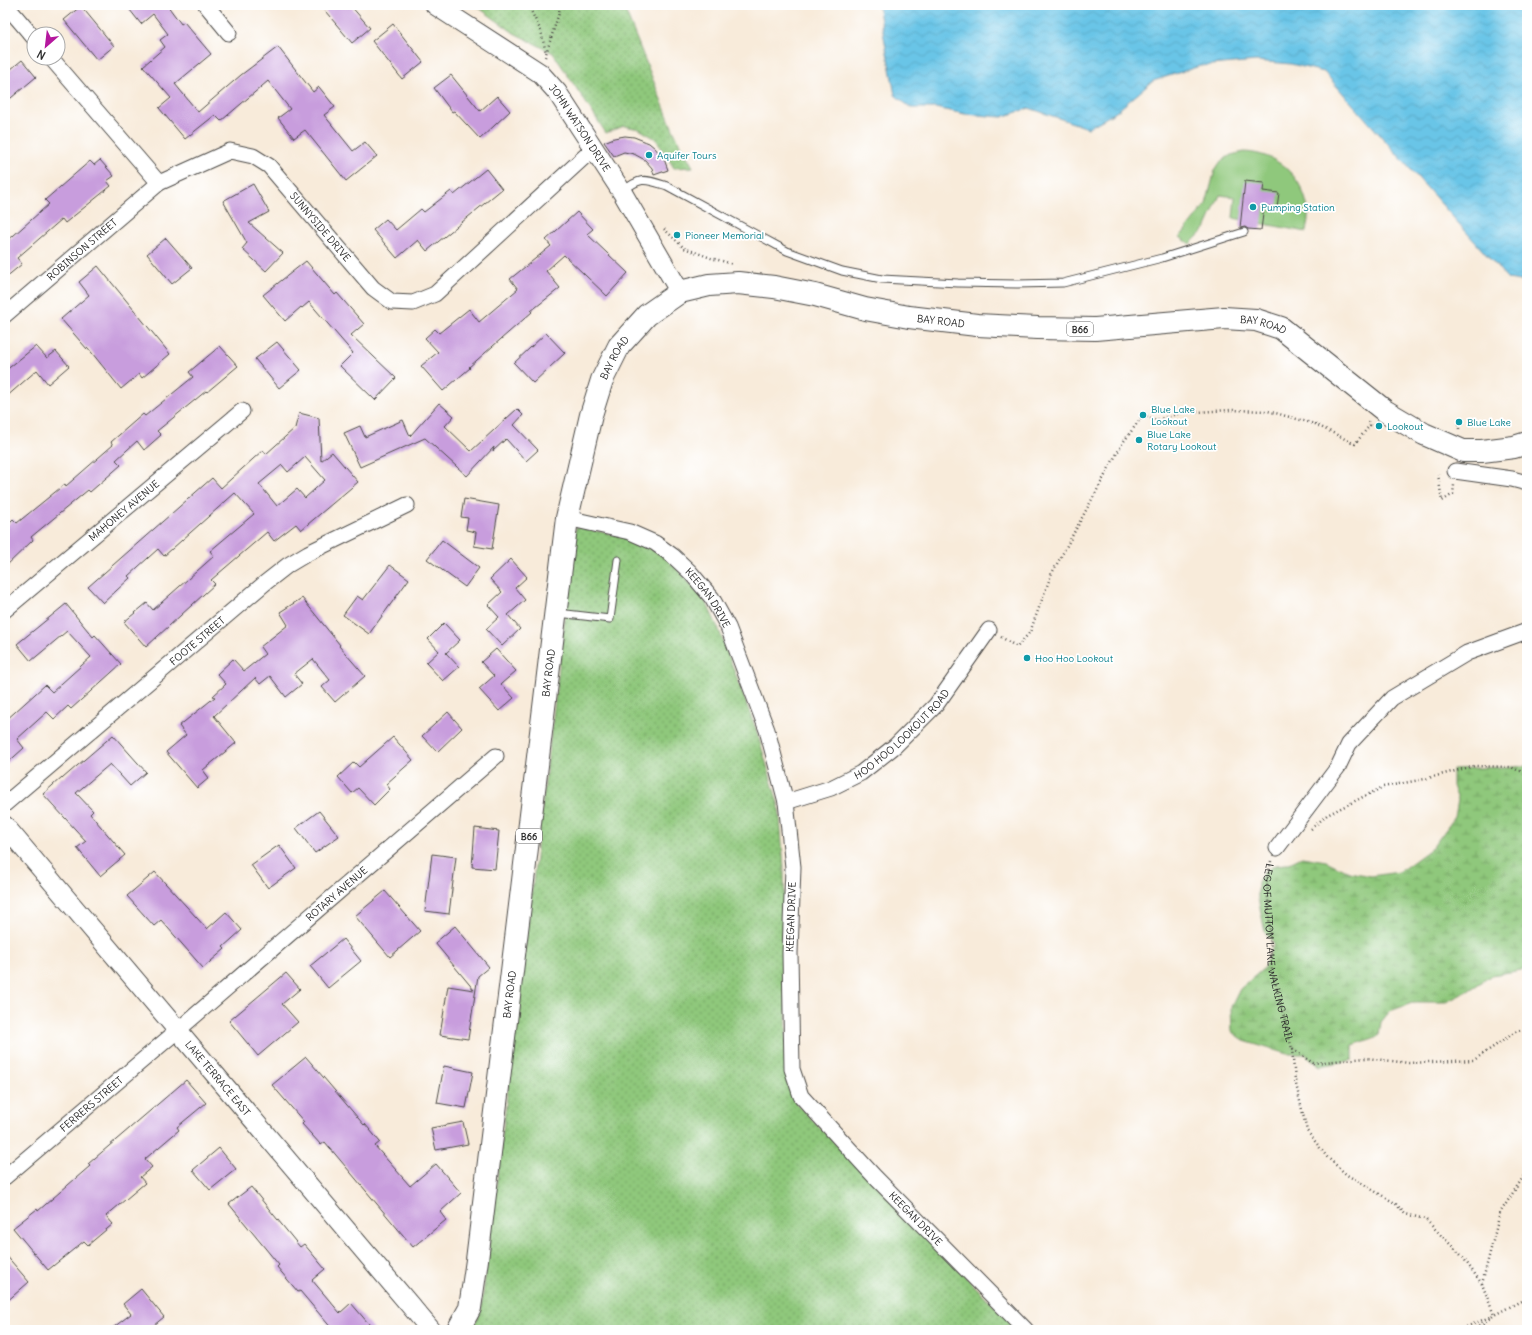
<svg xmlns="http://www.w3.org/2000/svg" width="1532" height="1335" font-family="Delius,sans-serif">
  <defs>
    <pattern id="wetland-marsh" width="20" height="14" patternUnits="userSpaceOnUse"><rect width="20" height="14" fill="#8fc87b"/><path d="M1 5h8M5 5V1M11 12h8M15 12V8" fill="none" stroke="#75a365"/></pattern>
    <pattern id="park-dots" width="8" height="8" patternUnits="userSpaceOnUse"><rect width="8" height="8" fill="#8fc87b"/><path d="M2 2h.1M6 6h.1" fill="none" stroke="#75a365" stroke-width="1.8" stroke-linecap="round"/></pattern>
    <pattern id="water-waves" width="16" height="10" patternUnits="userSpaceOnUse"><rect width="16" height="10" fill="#69c5e7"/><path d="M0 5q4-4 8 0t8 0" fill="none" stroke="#5ba9c6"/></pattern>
  </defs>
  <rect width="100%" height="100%" fill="#fff"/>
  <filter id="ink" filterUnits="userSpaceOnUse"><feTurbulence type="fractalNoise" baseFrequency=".025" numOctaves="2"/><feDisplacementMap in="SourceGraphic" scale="8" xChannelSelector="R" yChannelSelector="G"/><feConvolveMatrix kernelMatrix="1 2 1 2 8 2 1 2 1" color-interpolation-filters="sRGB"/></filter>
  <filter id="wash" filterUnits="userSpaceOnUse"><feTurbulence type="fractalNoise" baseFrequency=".012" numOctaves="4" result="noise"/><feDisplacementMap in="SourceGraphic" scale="16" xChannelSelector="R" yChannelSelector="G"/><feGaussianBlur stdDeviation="0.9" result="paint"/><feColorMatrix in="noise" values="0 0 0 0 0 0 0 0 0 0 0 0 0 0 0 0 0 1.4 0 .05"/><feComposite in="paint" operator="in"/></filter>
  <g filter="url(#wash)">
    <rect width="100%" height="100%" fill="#f8ebda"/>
    <path fill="#8fc87b" stroke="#5d7a53" d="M 1244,152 C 1277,153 1303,176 1308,210 C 1309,217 1307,225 1306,232 L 1233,218 L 1235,197 L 1220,195 L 1205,229 L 1190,244 L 1180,237 L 1206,204 L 1215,170 L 1221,161 L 1231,155 Z"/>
    <path fill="url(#wetland-marsh)" stroke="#5d7a53" d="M 1527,766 L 1527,969 L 1492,975 L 1468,991 L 1446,1002 L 1415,1002 L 1390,1011 L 1381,1022 L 1379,1036 L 1353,1045 L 1353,1060 L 1320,1066 L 1305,1054 L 1287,1054 L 1244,1041 L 1232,1032 L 1231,1007 L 1240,989 L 1263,969 L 1274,944 L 1265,932 L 1258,898 L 1258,882 L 1264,872 L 1275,865 L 1287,864 L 1302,857 L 1326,861 L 1349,872 L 1371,876 L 1399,872 L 1432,848 L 1455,817 L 1458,800 L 1453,786 L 1453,769 Z"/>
    <path fill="url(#park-dots)" stroke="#5d7a53" d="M 475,5 L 623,5 L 674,132 L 693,167 L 674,168 L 656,139 L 639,129 L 624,126 L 606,133 L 553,53 L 514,33 Z
      M 576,527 L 627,537 L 664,556 L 685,577 L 707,604 L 719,630 L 757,732 L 779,806 L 784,867 L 787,1072 L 796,1103 L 1018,1330 L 471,1330 L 481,1311 Z"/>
    <path fill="url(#water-waves)" stroke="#4a7889" d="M 878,5 L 1527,5 L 1527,282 L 1508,279 L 1324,72 L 1291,64 L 1256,61 L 1200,66 L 1153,81 L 1116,112 L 1088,128 L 1029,108 L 1002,117 L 965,114 L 935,108 L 911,108 L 895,95 Z"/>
    <g id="blocks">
      <path fill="#c89ddd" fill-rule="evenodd" d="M 126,5 L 167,5 L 181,24 L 184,22 L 211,54 L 175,84 L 198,112 L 241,75 L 278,47 L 313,92 L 319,87 L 335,107 L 324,115 L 353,151 L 365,142 L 377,156 L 346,181 L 305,130 L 294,138 L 278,118 L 290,109 L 268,81 L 221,121 L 215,115 L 185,139 L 159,108 L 171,98 L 143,66 L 165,47 L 160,40 L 168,34 L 153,14 L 141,24 Z
        M 320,5 L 350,5 L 370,28 L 352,43 Z
        M 81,6 L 114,46 L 97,60 L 64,20 Z
        M 393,24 L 423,62 L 402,79 L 372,41 Z
        M 22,60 L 36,77 L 5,103 L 5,74 Z
        M 451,75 L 480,111 L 497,96 L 510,111 L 480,139 L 454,111 L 452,112 L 434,88 Z
        M 625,136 L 634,137 L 649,143 L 655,148 L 664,159 L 668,170 L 654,175 L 652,168 L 645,160 L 634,154 L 624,152 L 614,156 L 604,142 L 614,138 Z
        M 100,160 L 114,176 L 107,181 L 111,186 L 65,223 L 62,219 L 17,258 L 22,264 L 5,278 L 5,243 L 49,204 L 45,200 L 90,161 L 94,165 Z
        M 486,169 L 502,189 L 427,251 L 418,240 L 397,258 L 373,230 L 386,219 L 396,230 L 421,209 L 424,212 L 451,191 L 454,195 Z
        M 1245,181 L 1264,183 L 1263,191 L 1279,193 L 1277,207 L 1264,206 L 1261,230 L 1248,229 L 1245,227 L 1240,228 Z
        M 253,184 L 269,212 L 249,223 L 283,253 L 266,271 L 242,249 L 247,243 L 223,201 Z
        M 577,212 L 593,229 L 587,234 L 628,273 L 607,296 L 564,255 L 546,271 L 560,288 L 531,311 L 532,312 L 469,367 L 470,368 L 443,391 L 421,366 L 438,352 L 425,338 L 435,329 L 439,333 L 469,309 L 479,322 L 518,289 L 510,279 L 551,246 L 546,240 Z
        M 166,238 L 192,268 L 172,284 L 147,254 Z
        M 306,261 L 335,295 L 337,293 L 364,324 L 351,335 L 396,378 L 375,400 L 340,366 L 353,353 L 309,302 L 302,308 L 301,307 L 285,321 L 263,295 Z
        M 98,266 L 170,354 L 142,378 L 139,374 L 121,389 L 88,348 L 87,349 L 61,319 L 89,295 L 79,282 Z
        M 546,333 L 565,353 L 533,383 L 514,363 Z
        M 277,342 L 301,370 L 279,388 L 255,359 Z
        M 36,346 L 47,358 L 56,351 L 69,366 L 48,384 L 37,370 L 5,398 L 5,371 Z
        M 220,346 L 238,366 L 207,392 L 206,391 L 157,431 L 161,435 L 144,450 L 137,441 L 116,460 L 121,465 L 90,492 L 88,490 L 31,537 L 33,540 L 5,567 L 5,527 L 13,519 L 17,523 L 65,484 L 66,486 L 113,445 L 111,442 L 143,414 L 145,416 L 193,377 L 189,372 Z
        M 439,403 L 454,416 L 445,426 L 471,451 L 517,409 L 523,415 L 514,425 L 538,450 L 526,461 L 506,439 L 493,451 L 494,447 L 467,476 L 425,438 L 360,467 L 344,433 L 360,426 L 365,437 L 403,420 L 410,436 Z
        M 299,413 L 319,418 L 321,461 L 332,452 L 358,482 L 301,530 L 296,524 L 274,541 L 267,532 L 211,580 L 215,584 L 146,647 L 124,622 L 147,603 L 153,610 L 214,556 L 210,551 L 254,514 L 235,493 L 164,556 L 158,549 L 128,576 L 130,578 L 103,603 L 88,587 L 212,478 L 221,488 L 263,450 L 266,454 L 295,428 ZM 305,457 L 325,480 L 305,498 L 297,489 L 277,506 L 259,484 L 282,465 L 288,472 Z
        M 464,499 L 499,505 L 492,549 L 474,546 L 476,532 L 466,530 L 468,518 L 461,517 Z
        M 442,540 L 479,568 L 465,587 L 427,559 Z
        M 511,559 L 527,577 L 515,588 L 525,600 L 508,615 L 520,629 L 502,646 L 486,629 L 499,617 L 488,605 L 502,592 L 490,579 Z
        M 390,565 L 409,579 L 369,634 L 343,615 L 357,596 L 363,600 Z
        M 302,598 L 340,645 L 339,646 L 365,676 L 335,702 L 322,687 L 330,680 L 313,659 L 294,674 L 302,684 L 286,697 L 270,676 L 260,684 L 255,678 L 214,716 L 236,743 L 203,770 L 209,778 L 197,788 L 166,752 L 186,735 L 179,726 L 215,697 L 213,696 L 226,684 L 217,674 L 233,659 L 244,671 L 265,654 L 260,647 L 288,625 L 280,612 Z
        M 66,604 L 93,637 L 95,635 L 121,664 L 71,709 L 68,706 L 54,719 L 47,712 L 17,739 L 24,748 L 5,765 L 5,721 L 45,685 L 52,692 L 91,657 L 67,631 L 31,661 L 17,644 Z
        M 444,623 L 460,640 L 446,653 L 459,667 L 443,681 L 426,663 L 439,651 L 428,639 Z
        M 496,649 L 516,671 L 501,684 L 514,698 L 499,711 L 479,689 L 494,676 L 481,662 Z
        M 448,712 L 462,728 L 437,752 L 422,736 Z
        M 113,735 L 146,772 L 130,786 L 110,764 L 76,793 L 93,811 L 90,814 L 125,855 L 100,876 L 77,848 L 86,841 L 43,794 L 62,777 L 63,778 Z
        M 393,737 L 413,760 L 386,784 L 390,789 L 374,805 L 358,788 L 352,793 L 338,777 L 354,762 L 359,767 Z
        M 319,811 L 339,836 L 315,853 L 296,828 Z
        M 475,828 L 499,831 L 495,869 L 472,867 Z
        M 279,845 L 296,868 L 268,888 L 251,865 Z
        M 432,854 L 456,857 L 449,914 L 425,911 Z
        M 155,872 L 207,929 L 226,912 L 242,930 L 223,947 L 225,949 L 203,968 L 161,920 L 154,926 L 127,896 Z
        M 385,891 L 420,931 L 390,957 L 355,916 Z
        M 455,926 L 489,967 L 478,976 L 468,1039 L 440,1035 L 448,986 L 474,990 L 435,943 Z
        M 343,939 L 361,961 L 328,988 L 310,966 Z
        M 286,973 L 300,989 L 282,1004 L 298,1022 L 258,1056 L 229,1021 Z
        M 306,1057 L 364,1125 L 365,1124 L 380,1142 L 375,1146 L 410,1186 L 436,1164 L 461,1193 L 440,1212 L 446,1220 L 413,1247 L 325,1142 L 321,1145 L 302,1124 L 304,1122 L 272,1085 Z
        M 444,1066 L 473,1072 L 466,1108 L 437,1103 Z
        M 186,1080 L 206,1103 L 177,1127 L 179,1130 L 145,1159 L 152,1167 L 140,1177 L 145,1183 L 106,1216 L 113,1224 L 88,1245 L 84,1241 L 48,1270 L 13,1228 L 37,1209 L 38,1211 L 90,1166 L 88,1164 Z
        M 463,1122 L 468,1144 L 436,1150 L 431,1128 Z
        M 219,1148 L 236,1169 L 210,1190 L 193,1170 Z
        M 251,1187 L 300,1247 L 304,1244 L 325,1269 L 312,1280 L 340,1313 L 351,1303 L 374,1330 L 333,1330 L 300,1291 L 298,1292 L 277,1267 L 279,1265 L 229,1204 Z
        M 5,1254 L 29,1282 L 5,1303 Z
        M 141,1289 L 164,1317 L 148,1330 L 110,1330 L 131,1314 L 123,1304 Z"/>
    </g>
  </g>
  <g filter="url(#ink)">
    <use href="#blocks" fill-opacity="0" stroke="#4a4845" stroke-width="1"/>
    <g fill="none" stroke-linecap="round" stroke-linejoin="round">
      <g stroke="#4a4845" stroke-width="9">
        <path id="service" d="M 622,192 C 641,176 645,179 667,186 L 787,251 L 842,271 L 882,279 L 958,283 L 1017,284 L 1063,283 L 1162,258 L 1244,232
          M 558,613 L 610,619 L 618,560"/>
      </g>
      <g stroke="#4a4845" stroke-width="17">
        <g id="minor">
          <path d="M 206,5 L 229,33"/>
          <path d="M 11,11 L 34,38"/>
          <path id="s2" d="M 51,58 L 159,183 L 230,151 L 253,156 L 269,166 L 373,288 L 392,302 L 413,303 L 435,294 L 594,148"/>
          <path id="s3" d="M 5,315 L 159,183"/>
          <path d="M 1455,471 L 1512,479 L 1527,483"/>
          <path id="s4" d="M 567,518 L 630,532 L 655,543 L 673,556 L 690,572 L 712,598 L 728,627 L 767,730 L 786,802 L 793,867 L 790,953 L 792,1069 L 801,1096 L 874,1176 L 1026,1330"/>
          <path id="s5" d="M 5,610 L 242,411"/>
          <path id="s6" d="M 786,802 L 831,788 L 861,773 L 895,746 L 936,705 L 989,630"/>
          <path id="s7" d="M 5,804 L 265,583 L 288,565 L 308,553 L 407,505"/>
          <path d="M 1277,848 L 1338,767 L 1349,744 L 1392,698 L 1467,653 L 1527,631"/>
          <path id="s8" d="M 5,1177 L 177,1031 L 496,756"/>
        </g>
      </g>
      <g stroke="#4a4845" stroke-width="21">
        <g id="tertiary">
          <path id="s9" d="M 435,5 L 540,73 L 557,92 L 622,192 L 680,292"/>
          <path id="s10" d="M 5,826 L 431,1330"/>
        </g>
      </g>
      <g stroke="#4a4845" stroke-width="24">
        <g id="primary">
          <path id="s11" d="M 458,1330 L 470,1308 L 477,1260 L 567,518 L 591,415 L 602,380 L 619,346 L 647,315 L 680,292 L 709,285 L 738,283 L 774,287 L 815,295 L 865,309 L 909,317 L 977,325 L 1038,328 L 1095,329 L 1224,318 L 1256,320 L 1281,328 L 1385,411 L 1424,434 L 1463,451 L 1482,451 L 1514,447 L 1527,443"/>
        </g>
      </g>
      <g stroke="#4a4845" stroke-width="2.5" stroke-dasharray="1 3" stroke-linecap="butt">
        <path d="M 528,5 L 541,31 L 546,53"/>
        <path d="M 545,57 L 559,13 L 560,5"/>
        <path d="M 664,229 L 684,248 L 711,258 L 733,264"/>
        <path d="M 1459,429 L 1459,422"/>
        <path d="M 1438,474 L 1442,501 L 1453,494 L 1454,485"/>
        <path d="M 1001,637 L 1017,647 L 1030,632 L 1051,575 L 1122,444 L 1143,415 L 1156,420 L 1181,413 L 1231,410 L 1268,411 L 1315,424 L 1355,444 L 1370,425 L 1367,420"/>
        <path d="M 1311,829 L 1327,815 L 1383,787 L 1425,779 L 1474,766 L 1511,767 L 1519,771 L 1527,771"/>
        <path id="s1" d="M 1271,861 L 1267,881 L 1272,970 L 1292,1049 L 1313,1063 L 1366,1058 L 1409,1063 L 1474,1060 L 1517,1031 L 1527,1028"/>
        <path d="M 1292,1049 L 1295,1080 L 1307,1131 L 1327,1157 L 1347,1175 L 1395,1203 L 1405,1214 L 1425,1219 L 1462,1256 L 1482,1284 L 1494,1315"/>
        <path d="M 1482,1284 L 1500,1213 L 1527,1171"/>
        <path d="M 1459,1330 L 1492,1316"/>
        <path d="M 1472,1330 L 1484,1322"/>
        <path d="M 1477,1330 L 1494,1315 L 1527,1298"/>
      </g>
      <use href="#service" stroke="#fff" stroke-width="7"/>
      <use href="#minor" stroke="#fff" stroke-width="15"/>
      <use href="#tertiary" stroke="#fff" stroke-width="19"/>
      <use href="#primary" stroke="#fff" stroke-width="22"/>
    </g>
  </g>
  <g fill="#0f9aa8" stroke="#fff" stroke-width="1.5">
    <circle cx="649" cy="155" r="4"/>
    <circle cx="1253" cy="207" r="4"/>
    <circle cx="677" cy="235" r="4"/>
    <circle cx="1143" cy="415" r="4"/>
    <circle cx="1459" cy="422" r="4"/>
    <circle cx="1379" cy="426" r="4"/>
    <circle cx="1139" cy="440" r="4"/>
    <circle cx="1027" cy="658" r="4"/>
  </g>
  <g text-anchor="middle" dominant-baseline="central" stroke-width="3.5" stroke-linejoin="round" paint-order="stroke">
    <g fill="#fff" stroke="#6b6b6b" stroke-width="1">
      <rect x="1067" y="322" width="26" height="14" rx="3"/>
      <rect x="516" y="829" width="26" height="14" rx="3"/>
    </g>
    <g font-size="9" font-weight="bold" fill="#2b2b2b">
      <text x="1080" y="329">B66</text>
      <text x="529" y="836">B66</text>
    </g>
    <g font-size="10" fill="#2b2b2b" stroke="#fff">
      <text stroke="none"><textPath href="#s9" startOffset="193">JOHN WATSON DRIVE</textPath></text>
      <text stroke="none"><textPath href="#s2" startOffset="365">SUNNYSIDE DRIVE</textPath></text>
      <text stroke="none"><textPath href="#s3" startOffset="101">ROBINSON STREET</textPath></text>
      <text stroke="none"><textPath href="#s11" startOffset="1349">BAY ROAD</textPath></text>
      <text stroke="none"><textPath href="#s11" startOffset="1673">BAY ROAD</textPath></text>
      <text stroke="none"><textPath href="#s11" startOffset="989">BAY ROAD</textPath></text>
      <text stroke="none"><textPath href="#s5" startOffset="155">MAHONEY AVENUE</textPath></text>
      <text stroke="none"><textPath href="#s4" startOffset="169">KEEGAN DRIVE</textPath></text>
      <text stroke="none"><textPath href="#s7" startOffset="252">FOOTE STREET</textPath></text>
      <text stroke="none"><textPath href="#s11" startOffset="665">BAY ROAD</textPath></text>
      <text stroke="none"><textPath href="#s6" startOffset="137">HOO HOO LOOKOUT ROAD</textPath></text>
      <text stroke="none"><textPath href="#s8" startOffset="436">ROTARY AVENUE</textPath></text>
      <text transform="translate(791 917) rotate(-88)">KEEGAN DRIVE</text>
      <text stroke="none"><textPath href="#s1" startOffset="93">LEG OF MUTTON LAKE WALKING TRAIL</textPath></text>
      <text stroke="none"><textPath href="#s11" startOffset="341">BAY ROAD</textPath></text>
      <text stroke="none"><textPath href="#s10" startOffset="330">LAKE TERRACE EAST</textPath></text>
      <text stroke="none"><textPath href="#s8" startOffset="113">FERRERS STREET</textPath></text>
      <text stroke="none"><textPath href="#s4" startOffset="853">KEEGAN DRIVE</textPath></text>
    </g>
    <g font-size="10" fill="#0d838f" stroke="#fff" text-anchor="start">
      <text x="657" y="155">Aquifer Tours</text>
      <text x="1261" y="207">Pumping Station</text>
      <text x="685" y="235">Pioneer Memorial</text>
      <text x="1151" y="409">Blue Lake<tspan x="1151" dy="12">Lookout</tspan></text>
      <text x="1467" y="422">Blue Lake</text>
      <text x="1387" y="426">Lookout</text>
      <text x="1147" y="434">Blue Lake<tspan x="1147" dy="12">Rotary Lookout</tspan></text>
      <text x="1035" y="658">Hoo Hoo Lookout</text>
    </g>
  </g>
  <rect width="1532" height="1335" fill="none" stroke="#fff" stroke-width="20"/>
  <g transform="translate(46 46) rotate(208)"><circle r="19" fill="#ffffff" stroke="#aaaaaa"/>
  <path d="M0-3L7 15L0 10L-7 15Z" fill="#b5179e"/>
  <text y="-6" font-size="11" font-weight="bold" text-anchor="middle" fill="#2b2b2b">N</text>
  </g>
</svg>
